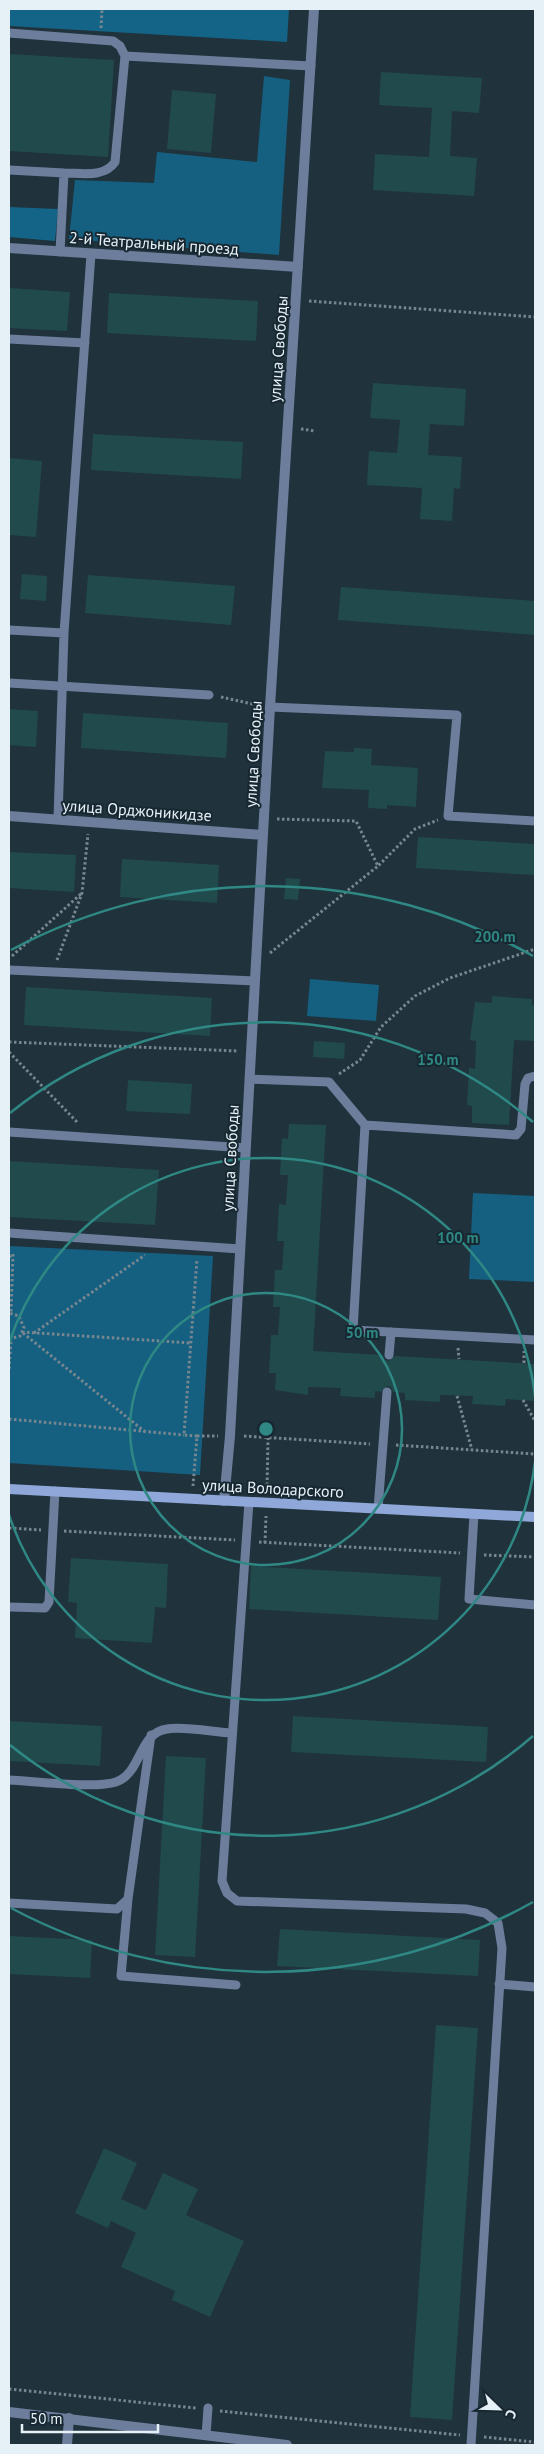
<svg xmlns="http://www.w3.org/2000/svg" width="544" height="2454" font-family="'PT Sans',sans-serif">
  <rect width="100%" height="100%" fill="#20323c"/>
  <path fill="#156081" d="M 264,76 L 290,80 L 279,255 L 69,239 L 75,180 L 154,183 L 157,152 L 257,162 Z
    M 310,979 L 379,985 L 376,1021 L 307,1016 Z
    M 473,1193 L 535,1196 L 535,1282 L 469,1279 Z
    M 9,1246 L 213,1256 L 200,1475 L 9,1463 Z"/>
  <path fill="#146487" d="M 9,9 L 289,9 L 287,42 L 9,26 Z
    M 9,207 L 58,209 L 55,241 L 9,237 Z"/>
  <path fill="#214a4d" d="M 9,54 L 114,60 L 108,157 L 9,151 Z
    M 381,72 L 482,78 L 479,113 L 452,111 L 450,156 L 477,158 L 474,196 L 373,190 L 375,154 L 429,157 L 432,108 L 379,105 Z
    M 172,90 L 216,94 L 211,153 L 167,149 Z
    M 9,288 L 70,292 L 67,331 L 9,328 Z
    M 109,293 L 258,301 L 256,341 L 107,333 Z
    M 373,383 L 466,389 L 464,426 L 430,424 L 428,455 L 462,457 L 460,489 L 454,488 L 452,521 L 420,519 L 422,488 L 367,485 L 369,451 L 397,453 L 400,420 L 370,418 Z
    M 93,434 L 243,442 L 241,479 L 91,470 Z
    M 9,458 L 42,461 L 36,537 L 9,535 Z
    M 22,574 L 47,576 L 46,601 L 20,599 Z
    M 88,575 L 235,586 L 231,625 L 85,613 Z
    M 341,587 L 535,601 L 535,635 L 338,620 Z
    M 9,709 L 38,711 L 36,747 L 9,745 Z
    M 83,713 L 228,723 L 226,758 L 81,748 Z
    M 354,748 L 372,749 L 371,765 L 418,768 L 416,807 L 387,805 L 387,809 L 368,808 L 369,790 L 322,788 L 325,751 L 354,752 Z
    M 418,837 L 535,844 L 535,875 L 416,868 Z
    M 9,852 L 76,855 L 74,892 L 9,888 Z
    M 122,859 L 219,865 L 217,903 L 120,897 Z
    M 286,878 L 300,879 L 298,900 L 284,899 Z
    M 26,987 L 212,998 L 210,1036 L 24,1025 Z
    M 492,996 L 532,999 L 532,1005 L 535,1005 L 535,1041 L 514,1040 L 509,1125 L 472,1123 L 472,1106 L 467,1105 L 469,1068 L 475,1069 L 476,1041 L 470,1040 L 475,1002 L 492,1003 Z
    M 314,1041 L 345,1043 L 344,1059 L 313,1057 Z
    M 128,1080 L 192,1084 L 190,1114 L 126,1111 Z
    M 289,1124 L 326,1125 L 313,1351 L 383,1355 L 385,1360 L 389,1361 L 395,1356 L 535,1364 L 535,1401 L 506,1399 L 505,1406 L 472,1404 L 473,1396 L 440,1395 L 440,1402 L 405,1400 L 405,1393 L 393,1392 L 391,1387 L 387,1386 L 381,1392 L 375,1391 L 375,1398 L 340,1396 L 341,1388 L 308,1387 L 308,1395 L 275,1390 L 276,1373 L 269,1373 L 271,1335 L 278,1335 L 280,1307 L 273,1307 L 275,1270 L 282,1270 L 284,1241 L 277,1241 L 279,1204 L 286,1205 L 288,1175 L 280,1175 L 282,1138 L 288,1139 Z
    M 9,1161 L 159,1170 L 155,1225 L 9,1217 Z
    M 71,1558 L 168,1564 L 166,1608 L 155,1607 L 152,1643 L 75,1638 L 77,1603 L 68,1602 Z
    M 251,1566 L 441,1577 L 438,1620 L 249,1609 Z
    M 293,1716 L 488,1727 L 486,1762 L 291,1752 Z
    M 9,1721 L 102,1726 L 100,1766 L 9,1761 Z
    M 166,1756 L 206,1758 L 195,1957 L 155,1955 Z
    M 280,1929 L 480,1940 L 478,1976 L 277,1966 Z
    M 9,1936 L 92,1940 L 90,1978 L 9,1974 Z
    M 436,2025 L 478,2028 L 452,2420 L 410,2417 Z
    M 104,2148 L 137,2163 L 121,2199 L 146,2210 L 163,2173 L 198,2189 L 186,2215 L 244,2241 L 210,2317 L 172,2300 L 175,2291 L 121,2267 L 136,2233 L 111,2221 L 108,2228 L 75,2213 Z"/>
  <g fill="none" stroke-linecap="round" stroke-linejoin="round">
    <path stroke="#77868f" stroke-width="3" stroke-dasharray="2.5 2.5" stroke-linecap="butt" d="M 101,28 L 102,9
      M 309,301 L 535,317
      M 301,429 L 315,431
      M 221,697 L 257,705
      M 277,819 L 356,821 L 378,866 L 415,829 L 438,820
      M 270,953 L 378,866
      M 12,956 L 82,893
      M 57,960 L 82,893 L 88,834
      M 9,1042 L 238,1051
      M 9,1052 L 78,1123
      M 339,1074 L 360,1060 L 381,1027 L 415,996 L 450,978 L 535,949
      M 9,1257 L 13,1254 L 11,1312
      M 22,1332 L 191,1343
      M 23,1333 L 144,1431
      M 34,1333 L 145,1255
      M 9,1339 L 20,1336 L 24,1328 L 19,1316 L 9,1313
      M 458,1348 L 459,1359
      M 524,1363 L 524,1351
      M 9,1369 L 11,1340
      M 457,1396 L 472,1450
      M 523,1400 L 535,1421
      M 9,1419 L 184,1435
      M 197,1436 L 218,1436
      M 244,1436 L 370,1444
      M 396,1445 L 535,1454
      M 193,1486 L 197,1436 L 184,1435 L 197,1259
      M 267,1490 L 268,1438
      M 9,1528 L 41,1530
      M 64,1531 L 235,1540
      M 259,1542 L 460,1553
      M 265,1543 L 266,1516
      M 484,1555 L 535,1557
      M 9,2389 L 196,2408
      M 220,2411 L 460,2435
      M 484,2437 L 535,2442"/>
    <path stroke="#6d7d9c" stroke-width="9" d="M 9,33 L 113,41 L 120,46 L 125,56 L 115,162 C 104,178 82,173 64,173
      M 125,56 L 311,66
      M 9,170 L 64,173 L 60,252
      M 9,339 L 85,343
      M 9,630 L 64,633
      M 9,683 L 209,695
      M 270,707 L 457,715 L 448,816 L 535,821
      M 58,818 L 64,633 L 91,254
      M 9,970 L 255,981
      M 250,1079 L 329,1082 L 365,1125 L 353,1330 L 535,1340
      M 365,1125 L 516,1135 L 521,1129 L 525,1084 L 528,1078 L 535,1076
      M 9,1132 L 246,1148
      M 9,1233 L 240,1249
      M 389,1355 L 391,1332
      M 249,1502 L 222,1881 L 227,1893 L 237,1901 L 466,1909 L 485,1913 L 498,1923 L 502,1948 L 471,2445
      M 378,1509 L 387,1392
      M 474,1514 L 469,1599 L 535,1605
      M 9,1607 L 45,1608 L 49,1602 L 55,1491
      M 9,1780 C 33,1781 95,1789 116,1782 C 142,1773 138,1733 167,1729 C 183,1726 214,1732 232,1733
      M 128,1899 L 121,1976 L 236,1985
      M 9,1903 L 117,1909 L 128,1899 L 151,1735
      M 499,1984 L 535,1987
      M 206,2435 L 208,2408"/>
    <path stroke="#6d7d9c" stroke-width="10" d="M 9,248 L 298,267
      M 9,816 L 263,835
      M 224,1501 L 230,1436 L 270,707 L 314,9
      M 67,2445 L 69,2418"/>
    <path stroke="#6d7d9c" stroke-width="10" d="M 9,2412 L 287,2445"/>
    <path stroke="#8fa8d9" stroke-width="10" d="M 9,1489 L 535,1517"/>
  </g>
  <g fill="none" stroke="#2f8883" stroke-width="2.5">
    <circle cx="266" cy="1429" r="136"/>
    <path d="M535 1462A271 271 0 0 1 9 1515M9 1343A271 271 0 0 1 535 1396"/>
    <path d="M533 1736A407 407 0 0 1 10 1745M10 1113A407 407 0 0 1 533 1122"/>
    <path d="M533 1902A543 543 0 0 1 11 1908M11 950A543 543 0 0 1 533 956"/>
  </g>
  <g text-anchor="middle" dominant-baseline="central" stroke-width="4" stroke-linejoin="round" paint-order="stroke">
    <g font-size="16" fill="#e6f1f7" stroke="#172832">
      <text transform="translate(154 243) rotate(4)">2-й Театральный проезд</text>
      <text transform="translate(278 349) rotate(-86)">улица Свободы</text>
      <text transform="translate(253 754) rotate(-87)">улица Свободы</text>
      <text transform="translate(137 810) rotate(4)">улица Орджоникидзе</text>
      <text transform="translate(230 1158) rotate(-87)">улица Свободы</text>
      <text transform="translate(273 1488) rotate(3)">улица Володарского</text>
    </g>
  </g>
  <circle cx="266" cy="1429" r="8" fill="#2f8883" stroke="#172832" stroke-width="2.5"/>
  <g font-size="15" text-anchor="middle" font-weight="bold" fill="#2f8883" stroke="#172832" stroke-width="4" stroke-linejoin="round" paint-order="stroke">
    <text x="495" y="942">200 m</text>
    <text x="438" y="1065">150 m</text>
    <text x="458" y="1243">100 m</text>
    <text x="362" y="1338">50 m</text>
  </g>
  <rect width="544" height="2454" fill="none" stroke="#e6f1f7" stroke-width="20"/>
  <g transform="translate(499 2409) rotate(113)" stroke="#172832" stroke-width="4" paint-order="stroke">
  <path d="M0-4L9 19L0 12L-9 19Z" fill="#e6f1f7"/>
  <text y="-8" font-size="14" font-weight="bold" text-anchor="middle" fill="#e6f1f7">С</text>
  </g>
  <path d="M22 2424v8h136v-8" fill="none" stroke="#e6f1f7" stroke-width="2.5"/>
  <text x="30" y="2424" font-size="15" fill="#e6f1f7" stroke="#172832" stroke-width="4" paint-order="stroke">50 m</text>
</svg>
